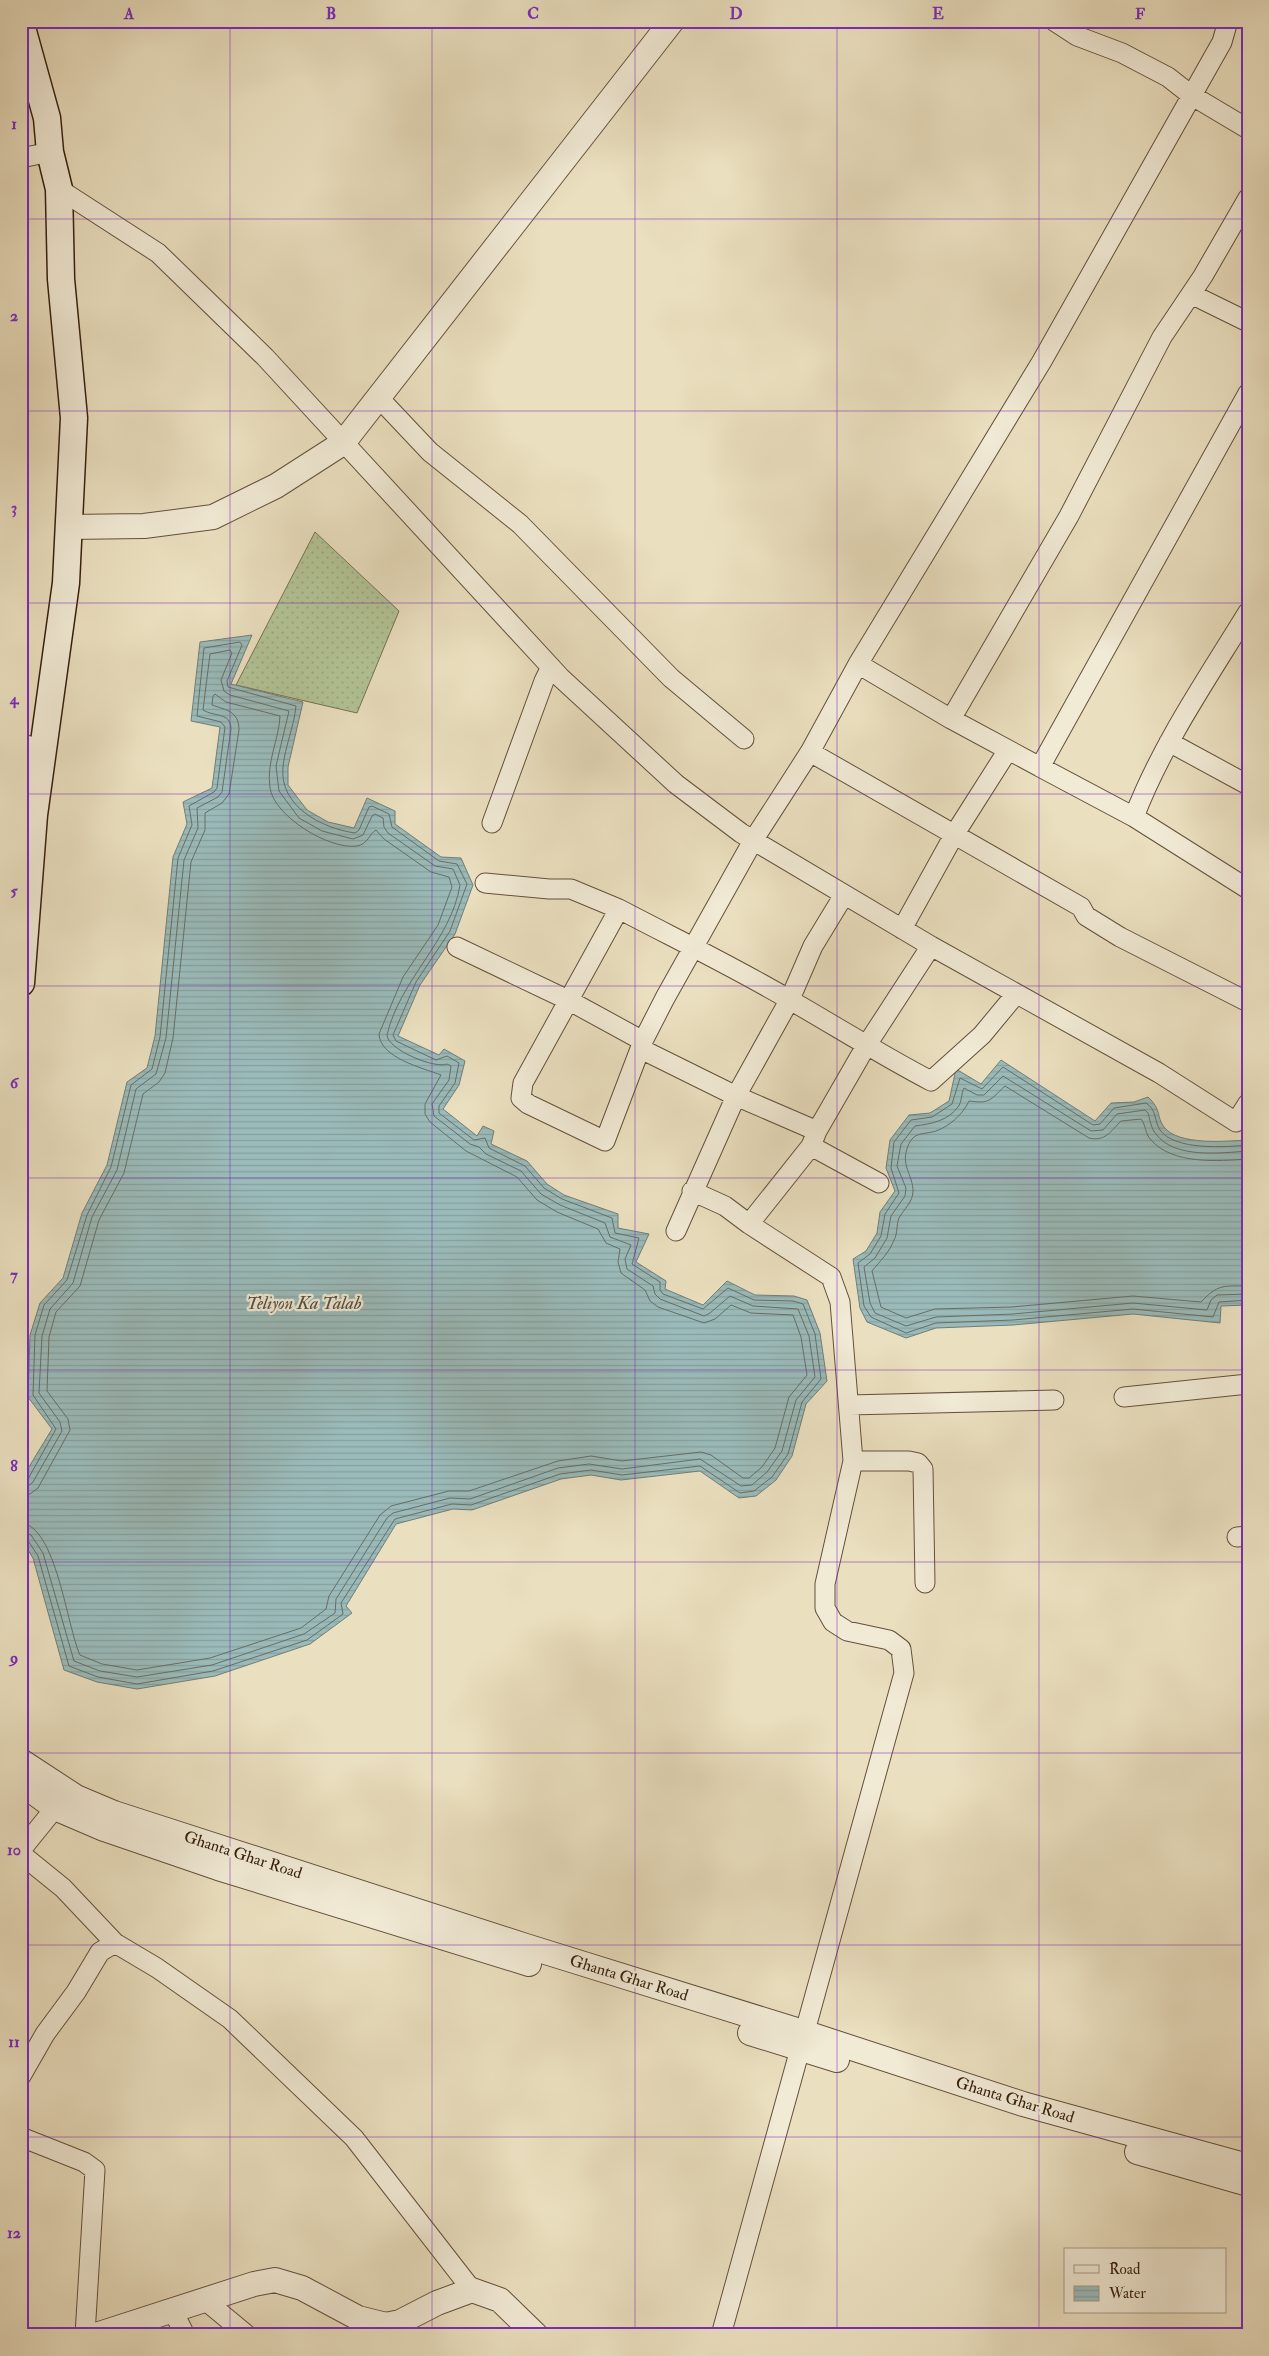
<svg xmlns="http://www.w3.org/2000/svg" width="1269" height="2356" font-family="'IM FELL Double Pica',serif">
  <defs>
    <pattern id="grass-dots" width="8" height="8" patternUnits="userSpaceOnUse" patternTransform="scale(1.25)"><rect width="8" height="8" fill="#b2c395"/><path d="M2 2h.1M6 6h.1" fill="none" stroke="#9aa77f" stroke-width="1.8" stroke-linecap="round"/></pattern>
    <pattern id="water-rules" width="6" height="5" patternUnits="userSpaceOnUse" patternTransform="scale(1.25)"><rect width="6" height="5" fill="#9abbba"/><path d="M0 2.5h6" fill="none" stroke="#85a09f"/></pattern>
  </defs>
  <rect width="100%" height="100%" fill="#eadfbf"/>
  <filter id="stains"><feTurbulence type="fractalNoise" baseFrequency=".004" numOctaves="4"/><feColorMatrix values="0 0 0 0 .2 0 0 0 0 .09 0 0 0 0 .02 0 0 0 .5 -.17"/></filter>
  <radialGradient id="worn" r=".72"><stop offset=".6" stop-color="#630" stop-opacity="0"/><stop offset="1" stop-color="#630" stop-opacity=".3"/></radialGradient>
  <path fill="url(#grass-dots)" stroke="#747252" d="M 315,532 L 399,611 L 357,713 L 236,685 Z"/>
  <path fill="url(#water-rules)" stroke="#727d76" d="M 252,635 L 231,684 L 303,702 L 288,767 L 288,785 L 307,810 L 328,822 L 354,828 L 367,798 L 395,811 L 395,824 L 441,857 L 461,858 L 473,885 L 455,934 L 420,985 L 398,1036 L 439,1055 L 444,1049 L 465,1061 L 459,1085 L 443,1109 L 477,1136 L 483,1126 L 494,1131 L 491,1144 L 527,1161 L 547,1184 L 564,1195 L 618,1214 L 618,1228 L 649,1234 L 636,1262 L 666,1281 L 665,1289 L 703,1305 L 727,1281 L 755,1295 L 794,1296 L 807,1300 L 820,1333 L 827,1381 L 806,1404 L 792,1456 L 776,1480 L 756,1496 L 739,1498 L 700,1471 L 621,1480 L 591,1475 L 561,1479 L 472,1510 L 453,1509 L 396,1524 L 346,1606 L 352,1613 L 310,1644 L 215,1676 L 137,1689 L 97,1682 L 64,1670 L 33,1558 L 21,1539 L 21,1480 L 52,1429 L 28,1397 L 30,1335 L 40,1303 L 63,1278 L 82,1213 L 107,1165 L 127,1082 L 147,1068 L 155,1036 L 173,857 L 187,824 L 183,802 L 212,788 L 220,727 L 191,721 L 200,642 Z
    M 1001,1060 L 1095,1121 L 1111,1103 L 1134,1102 L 1148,1097 C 1162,1110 1156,1116 1164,1127 C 1178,1146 1228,1141 1248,1140 L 1248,1305 L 1221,1306 L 1220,1323 L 1133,1314 L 1013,1325 L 936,1328 L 906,1338 L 867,1322 L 860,1308 L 853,1259 L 866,1251 L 877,1233 L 880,1212 L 895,1191 L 886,1168 L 890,1140 L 909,1115 L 930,1113 L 949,1101 L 956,1069 L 981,1084 Z"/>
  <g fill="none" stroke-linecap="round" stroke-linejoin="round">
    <path stroke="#686e64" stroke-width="1" d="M 1248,1145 C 1226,1147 1175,1151 1160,1130 C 1154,1121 1157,1110 1146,1103 L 1114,1108 L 1100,1124 L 1093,1125 L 1003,1067 L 982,1089 L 960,1078 L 952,1104 L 932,1117 L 911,1120 L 894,1142 L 891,1168 L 899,1193 L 885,1214 L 881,1236 L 870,1254 L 858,1263 L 864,1306 L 871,1317 L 906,1333 L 936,1323 L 1013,1320 L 1133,1309 L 1213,1317 L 1219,1302 L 1248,1300
      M 1248,1151 C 1221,1153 1174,1159 1156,1134 C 1151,1129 1150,1119 1148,1113 L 1145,1110 L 1117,1114 L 1103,1130 L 1091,1131 L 1003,1076 L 984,1095 L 977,1095 L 964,1088 C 961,1094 962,1102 958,1107 C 948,1121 930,1124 915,1126 L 901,1144 L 897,1166 L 906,1188 L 905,1196 L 891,1216 L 887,1238 L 875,1258 L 864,1267 L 870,1303 L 875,1313 L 906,1326 L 936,1317 L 1013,1314 L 1133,1303 L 1207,1310 L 1211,1300 L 1217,1295 L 1248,1294
      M 1248,1159 C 1218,1161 1173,1165 1151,1140 C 1145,1134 1146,1125 1141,1119 L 1121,1121 C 1111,1131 1105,1142 1089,1138 L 1005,1086 C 990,1100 990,1104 969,1101 C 963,1114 950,1126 936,1131 C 923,1135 914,1131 908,1146 C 900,1165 913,1175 913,1191 C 913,1202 904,1209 899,1218 C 896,1225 898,1233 894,1240 C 889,1253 880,1261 872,1271 L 881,1307 L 906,1318 L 935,1309 L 1012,1307 L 1133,1296 L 1201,1302 C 1218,1284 1223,1286 1248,1286
      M 21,1482 L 28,1479 L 56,1429 L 33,1395 L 35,1335 L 44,1305 L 67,1280 L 87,1215 L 111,1167 L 131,1085 L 152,1069 L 160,1037 L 178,858 L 192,825 L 189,806 L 214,792 L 217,788 L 225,727 L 221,722 L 197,716 L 204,648 L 240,642 L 242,645 L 227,681 L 228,687 L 296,706 C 294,727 285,746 283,767 C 279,806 321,828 355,833 L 359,830 L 369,807 L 372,806 L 389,814 L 392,827 L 439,861 L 457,864 L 467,884 L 450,931 L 416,982 L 393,1035 L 396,1041 L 436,1060 L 447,1056 L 459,1063 L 455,1083 L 439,1106 L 439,1113 L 474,1140 L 485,1138 L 489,1148 L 525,1166 L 544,1188 L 562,1199 L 612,1218 L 615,1233 L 639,1238 L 632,1264 L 660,1282 L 660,1290 L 663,1294 L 703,1309 L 728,1288 L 754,1300 L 793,1301 L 803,1304 L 815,1334 L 821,1379 L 802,1402 L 788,1454 L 772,1477 L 754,1491 L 740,1493 L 700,1466 L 622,1475 L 591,1470 L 560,1474 L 471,1505 L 452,1504 L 395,1519 L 341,1603 L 343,1614 L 307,1640 L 213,1671 L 137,1684 L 98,1677 L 69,1666 L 38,1556 L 27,1539 L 21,1537
      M 21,1488 L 27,1487 L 33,1482 L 62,1431 L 60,1422 L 39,1393 L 42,1336 L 50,1309 L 73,1283 L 92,1217 L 117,1170 L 136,1089 L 156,1074 L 166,1038 L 184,860 L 198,828 L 197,808 L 218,797 L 222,792 L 231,729 C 231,712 214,717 203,710 L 210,654 L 230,650 L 232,653 L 221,680 L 224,691 L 230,695 L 289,711 L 276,766 L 279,791 L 299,818 L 322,831 L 353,839 L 363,835 L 372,816 L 375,814 L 383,818 L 384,827 L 388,833 L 435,866 L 453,869 L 460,885 C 451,941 400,979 387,1035 C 388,1050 435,1069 447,1064 L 451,1066 L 449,1080 L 432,1104 L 434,1116 L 470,1144 L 479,1147 L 486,1154 L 521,1171 L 541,1194 L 560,1205 L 605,1223 L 610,1237 L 631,1245 L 625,1259 L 627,1269 L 653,1286 L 655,1294 L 660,1299 L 704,1316 L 710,1313 L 730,1296 L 753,1306 L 798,1309 L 809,1336 L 815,1377 L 796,1400 L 782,1451 L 767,1472 L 752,1485 L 741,1486 L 700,1459 L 622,1469 L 589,1464 L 558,1468 L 470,1499 L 450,1498 L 393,1513 L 387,1518 L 336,1599 L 335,1613 L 304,1634 L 212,1665 L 137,1677 L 100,1671 L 74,1661 L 43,1553 L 31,1535 L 21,1531
      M 21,1495 L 30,1494 L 38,1488 L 70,1430 L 68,1419 L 47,1391 L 49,1337 L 56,1312 L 80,1286 L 99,1220 L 124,1173 L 143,1094 L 159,1082 L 165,1073 L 173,1038 L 191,862 L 205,830 L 205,813 L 222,803 L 229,794 L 239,730 C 239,711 226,710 212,705 L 213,696 L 215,694 L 226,702 L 280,716 C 279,740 266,762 270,788 C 274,816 329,850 357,846 C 368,844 369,834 376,830 L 384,839 L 431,872 L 449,877 L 452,887 L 438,925 L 403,977 L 379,1034 C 380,1058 423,1068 441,1075 L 425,1104 L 425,1114 L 430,1122 L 466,1151 L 517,1177 L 537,1200 L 557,1212 L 598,1229 L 606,1243 L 620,1249 L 618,1262 L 621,1273 L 645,1290 L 650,1301 L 658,1307 L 704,1323 L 715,1319 L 731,1305 L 751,1313 L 793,1315 L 801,1337 L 807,1375 L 789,1397 L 775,1448 L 762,1467 L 749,1478 L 743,1478 L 711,1455 L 701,1452 L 622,1461 L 591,1456 L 558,1461 L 469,1491 L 449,1491 L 391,1506 L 380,1515 L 329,1596 L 326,1609 L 301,1628 L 210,1658 L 137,1670 L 102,1664 L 80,1655 C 67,1627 56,1525 21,1523"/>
    <g stroke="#64503b" stroke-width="21">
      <path id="minor" d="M 1054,21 L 1077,36 L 1122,53 L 1168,77 L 1191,95 L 1248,129
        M 21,158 L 50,152
        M 59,189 L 158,253 L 265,357 L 561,678 L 676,784 L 741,833 L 931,946
        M 1191,294 L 1248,322
        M 379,398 L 430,452 L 520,524 L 671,678 L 744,739
        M 858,664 L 951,719 L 1040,767 L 1248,393
        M 951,719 L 1069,516 L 1162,337 L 1203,276 L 1248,198
        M 1169,742 L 1248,785
        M 21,744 L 44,749
        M 810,752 L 1081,907 L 1086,916 L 1120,937 L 1248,1002
        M 1040,767 L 1134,817 C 1162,744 1207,679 1248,612
        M 1134,817 L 1248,889
        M 492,823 L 544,681 L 551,667
        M 485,883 L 549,889 L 571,889 L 619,909
        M 902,929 L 954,835 L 1008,750
        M 457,947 L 568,1000 L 643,1041
        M 1016,994 L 982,1035 L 931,1081 C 883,1056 837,1027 790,1000 C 734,967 676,939 619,909 L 523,1083 L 521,1098 L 528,1104 L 605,1141 L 643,1041 L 665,998 L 754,839 L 810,752 L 858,664 L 1042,361 L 1222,42 L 1228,21
        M 641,1049 L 736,1096 L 817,1131
        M 811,1146 L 879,1183
        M 692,1191 L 725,1206 L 749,1224
        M 676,1231 L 736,1096 L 790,999 L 813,946 L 844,895
        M 1124,1397 L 1248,1384
        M 849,1405 L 1054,1400
        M 853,1461 L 909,1461 L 918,1463 L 923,1469 L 925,1583
        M 1237,1537 L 1248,1536
        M 21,1850 L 55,1808
        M 21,1854 L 63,1888 L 115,1943
        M 21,2076 L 45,2034 L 76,1992 L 100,1952 L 115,1943 L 157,1968 L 230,2019 L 354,2138 L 472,2290
        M 21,2137 L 84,2162 L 95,2170 L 85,2335
        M 206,2301 L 247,2335
        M 173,2311 L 185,2335
        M 721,2335 L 904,1673 L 901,1649 L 889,1640 L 847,1631 L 833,1622 L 825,1608 L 825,1584 L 853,1461 L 840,1302 L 831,1277 L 749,1224 L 811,1146 L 817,1131 L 866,1046 L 931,946 L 1159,1073 L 1236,1122 L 1248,1103"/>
    </g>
    <g stroke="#64503b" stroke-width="26">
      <path id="tertiary" d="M 68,527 L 144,526 L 213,517 L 276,486 L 343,443 L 672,21
        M 21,1761 L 76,1797 L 114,1813 L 526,1946 L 806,2033 L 1023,2104 L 1248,2166
        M 21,1783 L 55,1808 L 104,1829 L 218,1868 L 529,1964
        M 750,2033 L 837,2060
        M 1137,2152 L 1248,2184
        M 96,2335 L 254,2284 L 275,2280 L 302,2288 L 358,2318 L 386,2325 L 400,2322 L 437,2303 L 472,2290 L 500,2300 L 536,2335"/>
    </g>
    <g stroke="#37200f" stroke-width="29">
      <path id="secondary" d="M 21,24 L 47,118 L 50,152 L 59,189 L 61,279 L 74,418 L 66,583 L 34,815 L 21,983"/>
    </g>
    <use href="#minor" stroke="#f1ead5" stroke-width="19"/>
    <use href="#tertiary" stroke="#f1ead5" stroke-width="24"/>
    <use href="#secondary" stroke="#f1ead5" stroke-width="26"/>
  </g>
  <path fill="none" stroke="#7b2cbf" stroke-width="1" stroke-opacity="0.55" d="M 230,21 L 230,2335M 432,21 L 432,2335M 635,21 L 635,2335M 837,21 L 837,2335M 1039,21 L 1039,2335M 21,219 L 1248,219M 21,411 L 1248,411M 21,603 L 1248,603M 21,794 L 1248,794M 21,986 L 1248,986M 21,1178 L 1248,1178M 21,1370 L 1248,1370M 21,1562 L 1248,1562M 21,1753 L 1248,1753M 21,1945 L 1248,1945M 21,2137 L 1248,2137"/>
  <g text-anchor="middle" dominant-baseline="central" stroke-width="4.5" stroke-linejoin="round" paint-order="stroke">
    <g font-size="16" fill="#37200f" stroke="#f1ead5">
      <text transform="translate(243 1855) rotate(18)">Ghanta Ghar Road</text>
      <text transform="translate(629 1978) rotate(17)">Ghanta Ghar Road</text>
      <text transform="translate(1015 2100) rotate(17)">Ghanta Ghar Road</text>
    </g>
    <g font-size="18" font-style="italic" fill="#554e42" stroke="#f1ead5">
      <text x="304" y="1303">Teliyon Ka Talab</text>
    </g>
  </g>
  <rect width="1269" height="2356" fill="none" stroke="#eadfbf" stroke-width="55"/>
  <rect x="1064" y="2248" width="162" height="65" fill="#f1ead5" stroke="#a79986"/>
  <rect x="1074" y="2265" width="25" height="8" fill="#f1ead5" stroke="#a79986"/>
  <text x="1109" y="2274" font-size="15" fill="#37200f">Road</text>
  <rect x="1074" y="2286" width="25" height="15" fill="url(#water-rules)" stroke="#a79986"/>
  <text x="1109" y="2298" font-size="15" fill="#37200f">Water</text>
  <rect x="28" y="28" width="1214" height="2300" fill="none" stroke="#7b2cbf" stroke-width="2"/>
  <g font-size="16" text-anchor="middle" font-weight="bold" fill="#7b2cbf">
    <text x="129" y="19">A</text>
    <text x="331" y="19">B</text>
    <text x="533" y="19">C</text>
    <text x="736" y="19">D</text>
    <text x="938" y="19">E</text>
    <text x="1140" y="19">F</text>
    <text x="14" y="129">1</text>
    <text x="14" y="321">2</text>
    <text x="14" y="513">3</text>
    <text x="14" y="704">4</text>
    <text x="14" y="896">5</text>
    <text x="14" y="1088">6</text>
    <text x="14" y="1280">7</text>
    <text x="14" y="1471">8</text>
    <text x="14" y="1663">9</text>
    <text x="14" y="1855">10</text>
    <text x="14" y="2047">11</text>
    <text x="14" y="2238">12</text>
  </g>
  <rect width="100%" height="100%" filter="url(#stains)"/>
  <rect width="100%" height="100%" fill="url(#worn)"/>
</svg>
